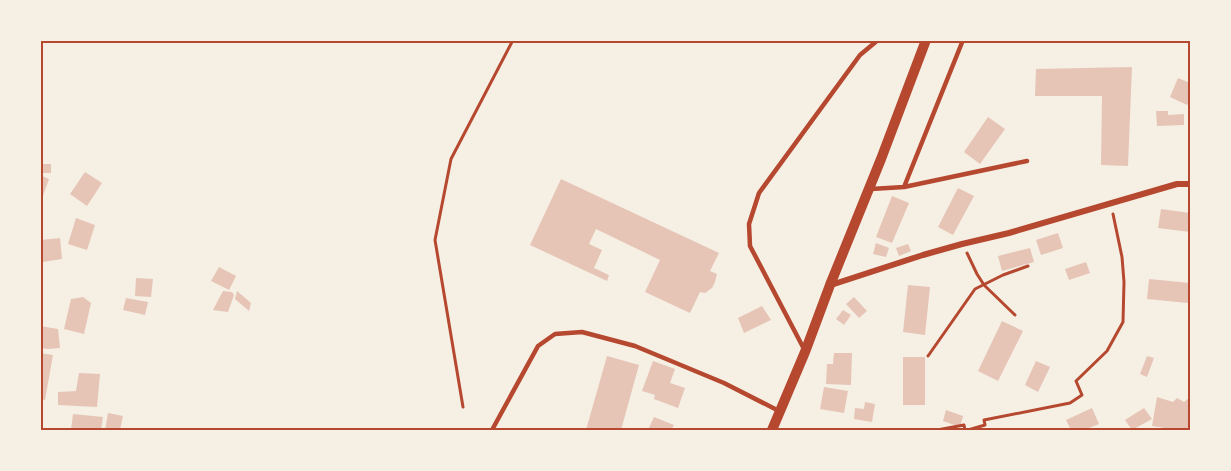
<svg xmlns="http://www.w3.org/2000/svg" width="1231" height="471" font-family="Jost,sans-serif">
  <rect width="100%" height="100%" fill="#f6efe4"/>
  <path fill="#e6c5b7" d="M 1132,67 L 1128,166 L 1101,165 L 1102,96 L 1035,96 L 1036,69 Z
    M 1178,78 L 1190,83 L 1190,100 L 1187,105 L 1170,97 Z
    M 1156,111 L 1168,111 L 1168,115 L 1184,114 L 1184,125 L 1157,126 Z
    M 988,117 L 1005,129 L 980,164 L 964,152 Z
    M 40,164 L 51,164 L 51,173 L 40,173 Z
    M 85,172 L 102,183 L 87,206 L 70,194 Z
    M 40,175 L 49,179 L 41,201 L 40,201 Z
    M 561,179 L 719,253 L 710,271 L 717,274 L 715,282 L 712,288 L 705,293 L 700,292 L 690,313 L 645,292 L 660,260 L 596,229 L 589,244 L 602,250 L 594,268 L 609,275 L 607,281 L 530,245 Z
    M 958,188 L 974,196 L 953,235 L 938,227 Z
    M 892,196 L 909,203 L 892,243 L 876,237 Z
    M 1161,209 L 1190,213 L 1190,232 L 1158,228 Z
    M 76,218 L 95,225 L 87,250 L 68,244 Z
    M 1058,233 L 1063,248 L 1041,255 L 1036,240 Z
    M 60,238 L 62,259 L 43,262 L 41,240 Z
    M 876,243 L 889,248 L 886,257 L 873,254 Z
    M 908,244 L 911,251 L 899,256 L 896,248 Z
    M 1030,248 L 1034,262 L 1002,271 L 998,256 Z
    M 1086,262 L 1090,273 L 1069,280 L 1065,269 Z
    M 219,267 L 236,276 L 229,290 L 211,281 Z
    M 136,278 L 153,279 L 151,297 L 135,296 Z
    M 1149,279 L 1190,283 L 1188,303 L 1147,299 Z
    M 908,285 L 930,287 L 925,335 L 903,332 Z
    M 223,291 L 232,292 L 234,295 L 228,312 L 213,310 Z
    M 237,291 L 251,303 L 249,311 L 235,299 Z
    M 83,297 L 91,303 L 84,334 L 64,329 L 71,299 Z
    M 854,297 L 867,311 L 859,318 L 846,304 Z
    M 126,298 L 148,302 L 145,315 L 123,310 Z
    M 762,306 L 771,320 L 744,333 L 738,318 Z
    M 843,310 L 851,315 L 844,325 L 836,319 Z
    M 1002,321 L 1023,331 L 998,381 L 978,371 Z
    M 40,326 L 58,329 L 60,348 L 48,349 L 40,348 Z
    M 40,353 L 53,355 L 45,400 L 40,399 Z
    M 834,353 L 852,353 L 851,385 L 826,384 L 827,364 L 833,364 Z
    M 607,356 L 639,365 L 621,430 L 586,430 Z
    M 1147,356 L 1154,358 L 1147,377 L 1140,374 Z
    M 903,357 L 925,357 L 925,405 L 903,405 Z
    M 653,361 L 675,369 L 670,383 L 685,388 L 678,408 L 654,399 L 655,395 L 642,391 Z
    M 1036,361 L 1050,367 L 1038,392 L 1025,385 Z
    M 79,373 L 100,374 L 97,407 L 58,405 L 58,392 L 76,391 Z
    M 824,387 L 848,391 L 844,413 L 820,409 Z
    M 1157,397 L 1173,402 L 1177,398 L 1184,402 L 1190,397 L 1190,430 L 1177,430 L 1152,426 Z
    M 865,402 L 875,404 L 872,422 L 854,419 L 855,408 L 864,409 Z
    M 1092,408 L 1099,424 L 1084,430 L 1071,430 L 1066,420 Z
    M 1144,408 L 1152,419 L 1132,430 L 1125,420 Z
    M 946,410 L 963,416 L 960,427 L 943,421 Z
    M 108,413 L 123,416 L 120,430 L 105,430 Z
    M 73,414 L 103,417 L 101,430 L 71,430 Z
    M 654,417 L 674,425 L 671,430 L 648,430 Z"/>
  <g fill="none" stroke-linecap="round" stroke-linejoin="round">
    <path stroke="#b5482f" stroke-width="3" d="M 967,253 L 977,274 L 984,285 L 1015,315
      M 928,356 L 975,289 L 1003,275 L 1028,266
      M 463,407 L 435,240 L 451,159 L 513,40
      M 937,430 L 964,425 L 965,430
      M 968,430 L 985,425 L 984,420 L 1070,403 L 1082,395 L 1076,381 L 1107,351 L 1123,322 L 1124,282 L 1122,257 L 1113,214"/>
    <path stroke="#b5482f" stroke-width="4.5" d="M 904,187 L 963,40
      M 871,189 L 904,187 L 1027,161
      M 804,349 L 750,246 L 749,224 L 759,193 L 860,55 L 878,40
      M 492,430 L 538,346 L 555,334 L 582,332 L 635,346 L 724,383 L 779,411"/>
    <path stroke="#b5482f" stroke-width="6" d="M 831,285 L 923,255 L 962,244 L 1009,233 L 1177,184 L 1190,184"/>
    <path stroke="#b5482f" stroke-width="10" d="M 772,430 L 805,352 L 830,285 L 881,159 L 926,40"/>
  </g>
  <rect width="1231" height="471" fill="none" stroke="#f6efe4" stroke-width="84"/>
  <rect x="42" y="42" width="1147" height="387" fill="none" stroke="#b5482f" stroke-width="2"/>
</svg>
